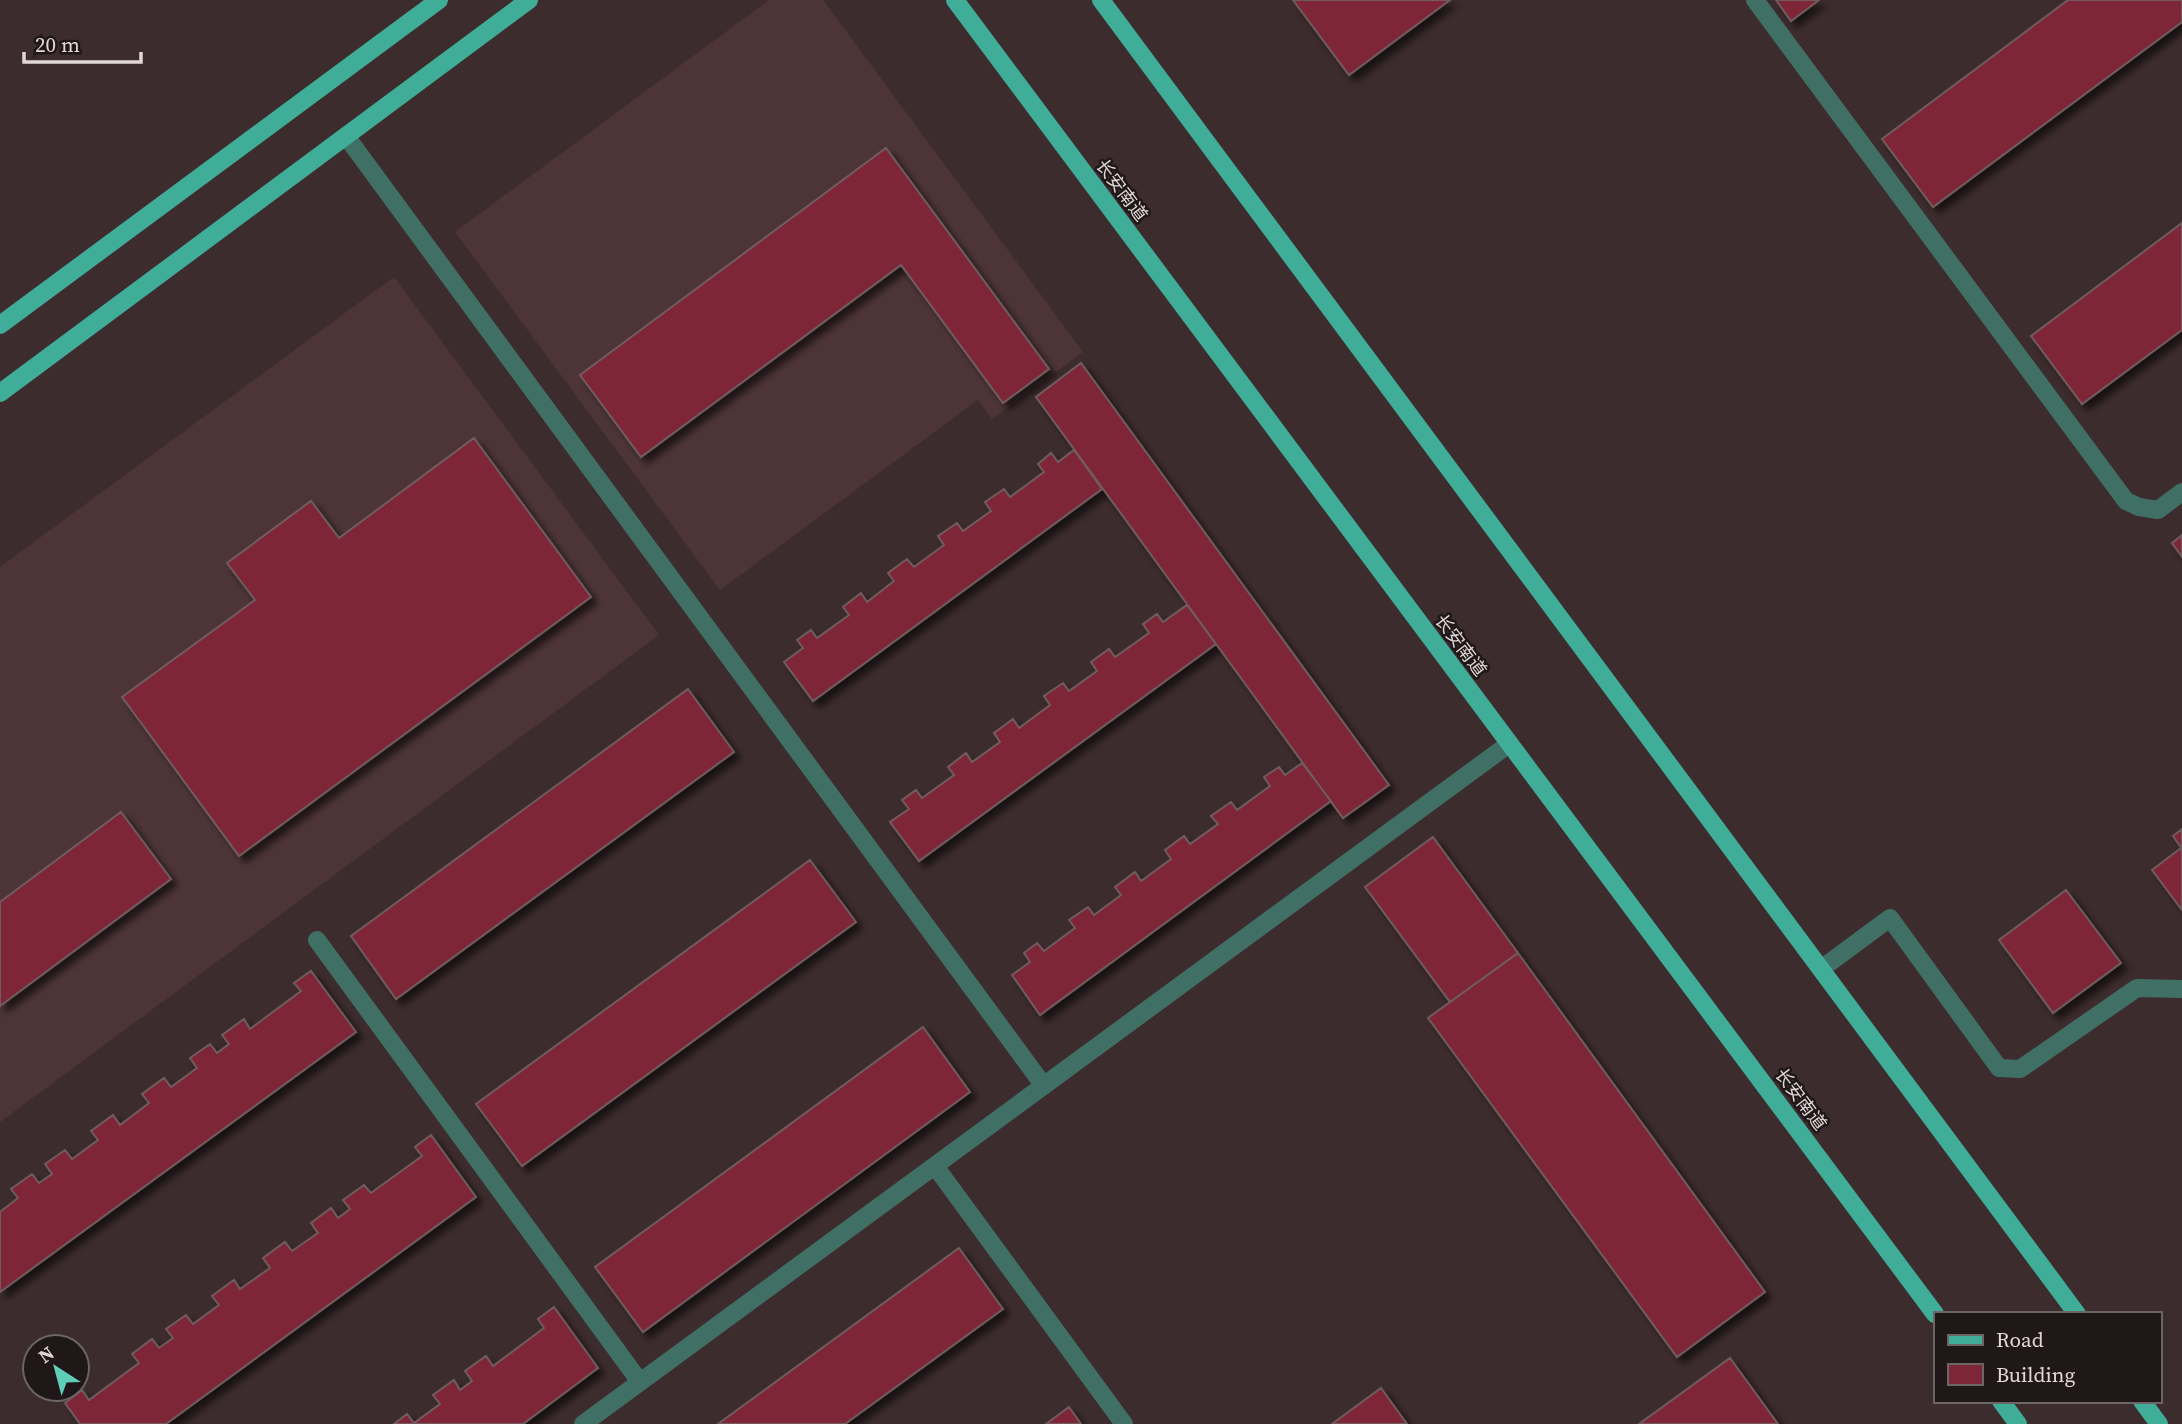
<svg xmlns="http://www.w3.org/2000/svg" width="2182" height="1424" font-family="'Source Serif 4','Noto Sans SC',serif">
  <defs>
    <filter id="shadow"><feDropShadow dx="6" dy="6" stdDeviation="3.5" flood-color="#0009"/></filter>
  </defs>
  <rect width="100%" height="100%" fill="#3d2c2e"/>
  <path fill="#4d3537" d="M 769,0 L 823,0 L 1083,352 L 992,419 L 978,400 L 720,590 L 455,232 Z
    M 394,277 L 659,635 L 0,1122 L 0,567 Z"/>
  <path fill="#7e2537" stroke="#6f5c5e" stroke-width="2" filter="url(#shadow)" d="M 1293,0 L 1450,0 L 1349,75 Z
    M 1776,0 L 1819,0 L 1791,21 Z
    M 2068,0 L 2182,0 L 2182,22 L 1933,207 L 1882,139 Z
    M 886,148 L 1049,369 L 1003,403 L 901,265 L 641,457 L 580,375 Z
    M 2182,223 L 2182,330 L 2082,404 L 2031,336 Z
    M 1081,363 L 1389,785 L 1343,818 L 1036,397 Z
    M 474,438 L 591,597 L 239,856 L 122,697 L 255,600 L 227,563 L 311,501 L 339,538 Z
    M 1074,450 L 1102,489 L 813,701 L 784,662 L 803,648 L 797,640 L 811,630 L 817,638 L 849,615 L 843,607 L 861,593 L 867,602 L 894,581 L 888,573 L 907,559 L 914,567 L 944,545 L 938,536 L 957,523 L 963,531 L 991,511 L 985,502 L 1004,489 L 1010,497 L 1044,472 L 1038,464 L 1051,453 L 1058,462 Z
    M 2182,535 L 2182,557 L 2172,543 Z
    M 1187,605 L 1216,644 L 919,861 L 890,822 L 909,809 L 902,800 L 916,790 L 922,798 L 954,775 L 948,767 L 966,753 L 972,762 L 1000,742 L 994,733 L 1013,719 L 1019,728 L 1050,705 L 1044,696 L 1063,683 L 1069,691 L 1097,671 L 1091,662 L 1109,649 L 1115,657 L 1149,633 L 1143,624 L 1157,614 L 1163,622 Z
    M 688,689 L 734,752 L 396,999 L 351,936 Z
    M 1302,763 L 1331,801 L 1040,1015 L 1012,975 L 1030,962 L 1024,953 L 1037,943 L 1044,951 L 1075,928 L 1069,920 L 1088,907 L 1094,915 L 1121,895 L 1115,887 L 1135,872 L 1141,881 L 1171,859 L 1165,850 L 1184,836 L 1190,844 L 1218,824 L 1211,816 L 1231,802 L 1237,810 L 1270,786 L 1264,777 L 1279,767 L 1285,775 Z
    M 121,812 L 171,879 L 0,1006 L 0,902 Z
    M 2182,829 L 2182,849 L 2173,836 Z
    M 1433,837 L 1518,953 L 1450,1002 L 1365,887 Z
    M 2181,848 L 2182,849 L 2182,910 L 2152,870 Z
    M 810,860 L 856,922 L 522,1166 L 476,1104 Z
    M 2066,890 L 2121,963 L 2053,1013 L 1999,940 Z
    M 1518,953 L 1765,1292 L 1677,1357 L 1428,1018 Z
    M 311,971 L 356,1032 L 0,1292 L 0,1212 L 18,1198 L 11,1189 L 32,1174 L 39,1183 L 52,1174 L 45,1164 L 65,1150 L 72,1159 L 98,1140 L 91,1131 L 113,1115 L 120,1125 L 149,1103 L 142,1094 L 164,1078 L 171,1087 L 197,1068 L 190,1058 L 210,1044 L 217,1053 L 229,1044 L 222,1035 L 244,1019 L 250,1029 L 301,991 L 294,983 Z
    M 923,1027 L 970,1092 L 643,1332 L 595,1267 Z
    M 431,1135 L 476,1197 L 166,1424 L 80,1424 L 65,1403 L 82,1390 L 89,1400 L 139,1363 L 132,1354 L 152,1339 L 159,1348 L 173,1338 L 166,1329 L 186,1315 L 193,1324 L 219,1305 L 212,1296 L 234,1280 L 240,1289 L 270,1268 L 263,1258 L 285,1242 L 292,1251 L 318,1233 L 311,1223 L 331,1208 L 338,1218 L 350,1209 L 343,1200 L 364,1185 L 371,1193 L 422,1156 L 415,1147 Z
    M 959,1248 L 1003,1309 L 845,1424 L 718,1424 Z
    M 554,1307 L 598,1368 L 523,1424 L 394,1424 L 407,1414 L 414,1423 L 440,1404 L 433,1395 L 454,1380 L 460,1390 L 472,1381 L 465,1371 L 486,1356 L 493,1366 L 544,1328 L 538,1319 Z
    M 1730,1358 L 1778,1424 L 1639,1424 Z
    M 1381,1388 L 1407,1424 L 1332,1424 Z
    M 1069,1407 L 1081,1424 L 1046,1424 Z"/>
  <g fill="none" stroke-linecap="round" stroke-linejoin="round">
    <path stroke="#407065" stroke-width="18" d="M 1755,0 L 2126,501 L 2139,507 L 2158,510 L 2182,492
      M 346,136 L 1044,1086
      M 317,940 L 640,1382
      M 1821,969 L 1890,918 L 1999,1068 L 2020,1069 L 2137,988 L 2182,989
      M 935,1166 L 1124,1424
      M 583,1424 L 1509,744"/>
    <path stroke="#3fad98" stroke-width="18" d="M 955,0 L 1935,1314
      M 1101,0 L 2077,1314
      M 0,325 L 439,0
      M 0,393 L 529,0
      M 2001,1401 L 2018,1424
      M 2142,1401 L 2159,1424"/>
  </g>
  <g text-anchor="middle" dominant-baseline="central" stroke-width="5" stroke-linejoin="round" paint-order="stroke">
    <g font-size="18" fill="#e2d7d8" stroke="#1f1718">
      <text transform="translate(1122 190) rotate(53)">长安南道</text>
      <text transform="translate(1461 645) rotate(53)">长安南道</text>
      <text transform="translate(1801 1099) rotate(53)">长安南道</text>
    </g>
  </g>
  <rect x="1934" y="1312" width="228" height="91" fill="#1f1718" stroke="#6d6465" stroke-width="2"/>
  <rect x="1948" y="1335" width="35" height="10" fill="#3fad98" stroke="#6d6465" stroke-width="2"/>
  <text x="1996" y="1347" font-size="21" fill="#e2d7d8">Road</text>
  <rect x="1948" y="1364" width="35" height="21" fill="#7e2537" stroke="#6d6465" stroke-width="2"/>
  <text x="1996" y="1382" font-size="21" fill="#e2d7d8">Building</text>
  <g transform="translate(56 1368) rotate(324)"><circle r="33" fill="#1f1718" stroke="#6d6465" stroke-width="2"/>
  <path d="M0-5L12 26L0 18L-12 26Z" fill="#5eceb8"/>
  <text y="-10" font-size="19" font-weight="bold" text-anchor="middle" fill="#e2d7d8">N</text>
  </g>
  <path d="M24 52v10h117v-10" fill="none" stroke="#e2d7d8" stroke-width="3.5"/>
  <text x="35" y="52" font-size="21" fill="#e2d7d8" stroke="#1f1718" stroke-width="5" paint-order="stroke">20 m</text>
</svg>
